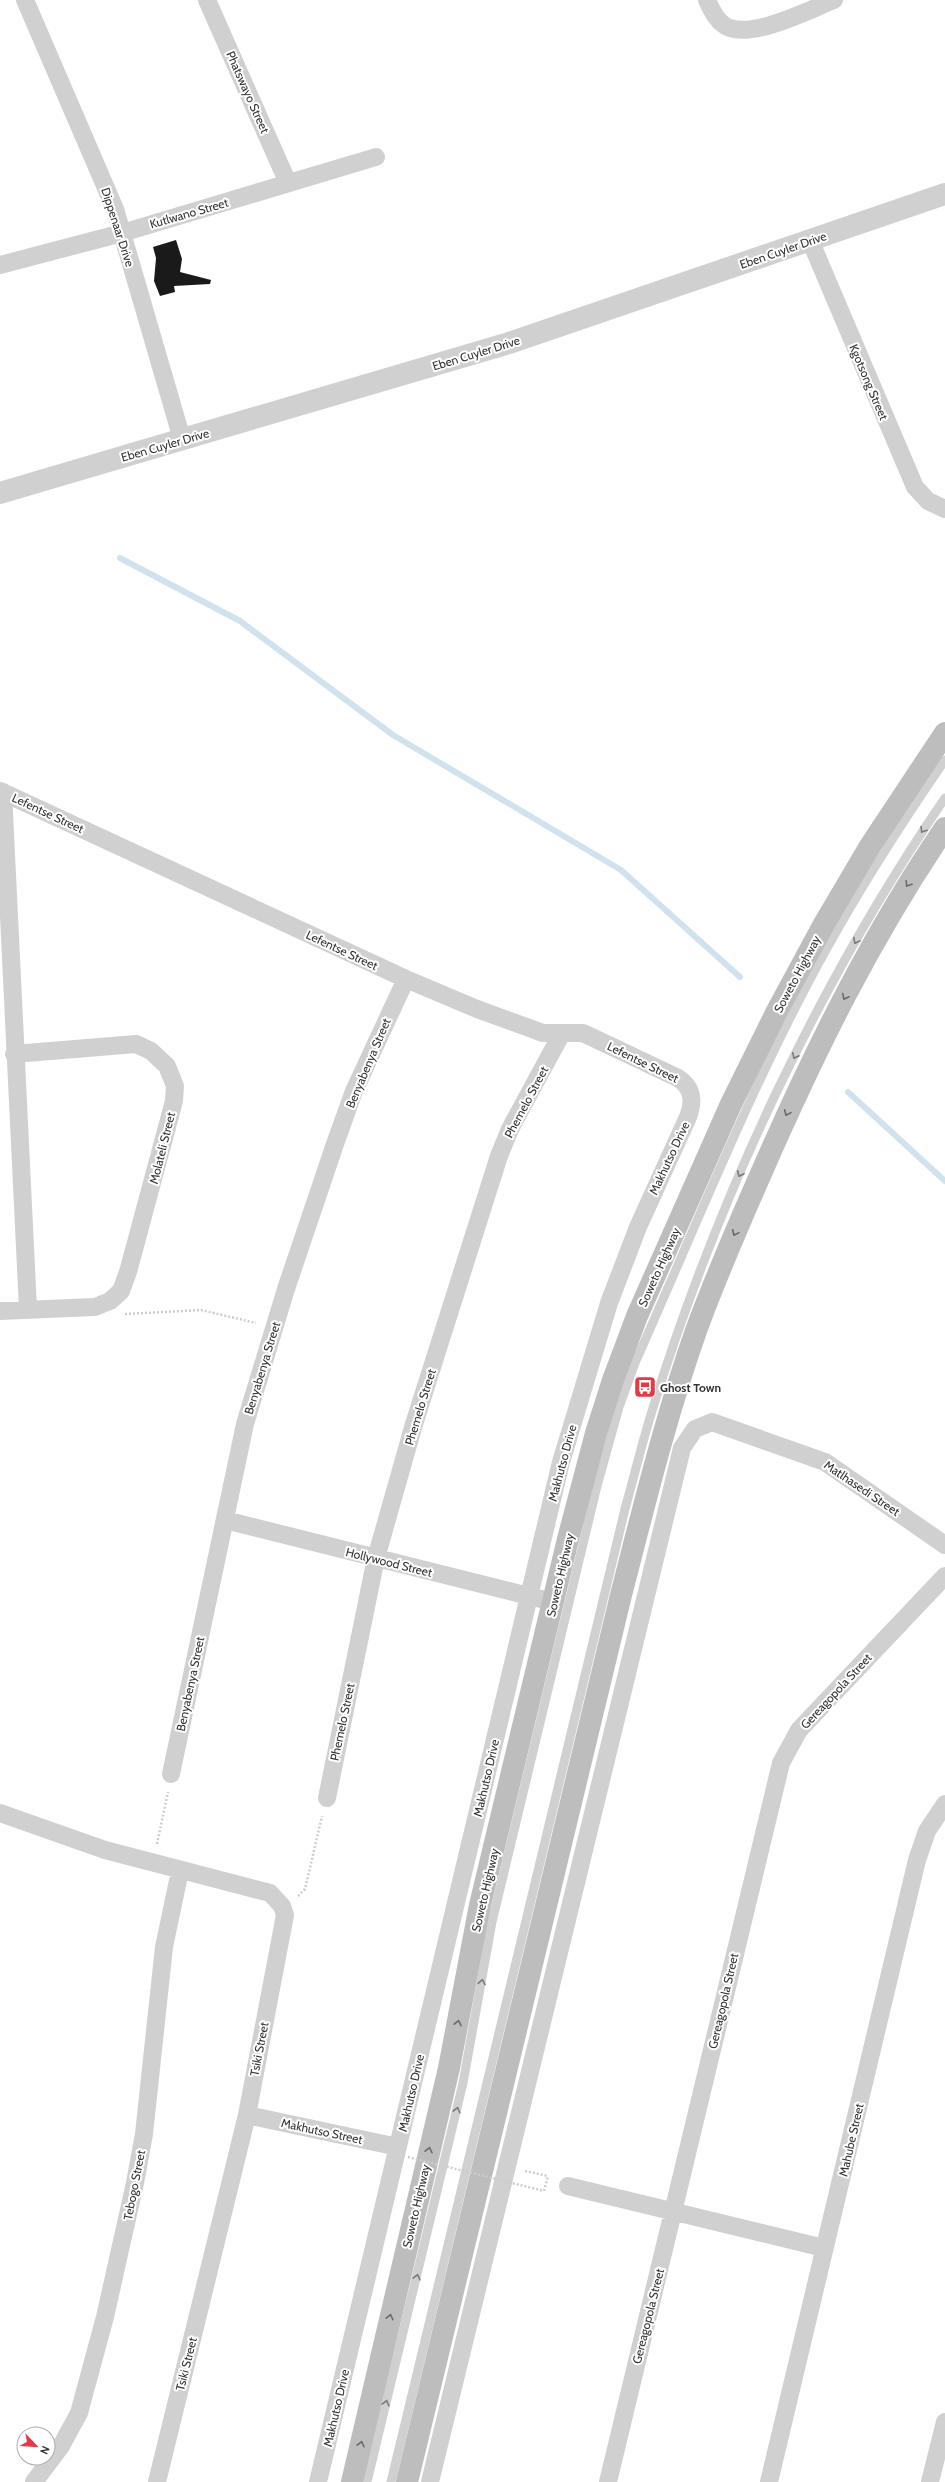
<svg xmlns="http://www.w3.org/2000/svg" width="945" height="2482" font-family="Cabin,sans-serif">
  <rect width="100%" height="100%" fill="#fff"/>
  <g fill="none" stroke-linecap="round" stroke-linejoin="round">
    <path stroke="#cfe2ee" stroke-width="6" d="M 120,558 L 240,621 L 393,735 L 621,870 L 740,977
      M 848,1092 L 945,1181"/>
  </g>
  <path fill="#1a1a1a" d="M 176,240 L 182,259 L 180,272 L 211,280 L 210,284 L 174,286 L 175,292 L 160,296 L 154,281 L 156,258 L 153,247 Z"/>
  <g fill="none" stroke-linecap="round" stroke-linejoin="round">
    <path stroke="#cdcdcd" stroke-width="2.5" stroke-dasharray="2 2" stroke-linecap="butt" d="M 125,1314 L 201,1310 L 256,1323
      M 157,1844 L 168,1792
      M 298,1896 L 305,1889 L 322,1816
      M 525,2171 L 548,2176
      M 544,2191 L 548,2176"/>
    <path stroke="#d0d0d0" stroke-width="9" d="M 367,2482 L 463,2083 L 492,1922 L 597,1486 L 619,1407 L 635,1363 C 697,1224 753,1081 827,948 C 863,883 903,821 945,760
      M 391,2482 L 625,1509 C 634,1477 642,1443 652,1411 C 717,1199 820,980 945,798"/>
    <path stroke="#d0d0d0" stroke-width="18" d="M 25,0 L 115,209 L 182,439
      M 207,0 L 288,183
      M 707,0 C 712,11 718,24 730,28 C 756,37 809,10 834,0
      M 810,240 L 915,487 L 928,501 L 945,509
      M 0,265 L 122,233 L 376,157
      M 0,791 L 406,979 L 477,1009 L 543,1033 L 583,1033 L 678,1078 C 693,1088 694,1101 688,1117 L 638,1227 L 609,1303 L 561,1462 L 318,2482
      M 3,792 L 28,1309
      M 0,1311 L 95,1307 L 110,1301 L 121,1291 L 128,1272 L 174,1101 L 175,1086 L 167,1066 L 151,1051 L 136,1044 L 14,1054
      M 225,1520 L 541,1599
      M 171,1774 L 245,1424 L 286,1289 L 335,1144 L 354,1091 L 406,979
      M 327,1798 L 376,1558 L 414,1424 L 499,1156 L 510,1129 L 562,1033
      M 0,1813 L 105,1850 L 270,1893 L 282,1906 L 285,1915 L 247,2115 L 157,2482
      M 247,2115 L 398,2147
      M 568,2186 L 824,2248
      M 34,2482 L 61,2446 L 79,2413 L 105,2317 L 135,2183 L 144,2134 L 164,1947 L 180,1871
      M 430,2482 L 682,1448 L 695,1429 L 712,1422 L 825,1462 L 945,1545
      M 608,2482 L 781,1763 L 799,1730 L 945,1576
      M 769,2482 L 917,1860 L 927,1831 L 945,1804
      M 930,2482 L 945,2422"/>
    <path stroke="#d0d0d0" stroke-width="22" d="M 0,493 L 509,343 L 945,194"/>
    <path stroke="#bdbdbd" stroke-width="22" d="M 352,2482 L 449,2068 L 480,1905 L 568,1539 L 596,1433 L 613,1380 L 637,1316 L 731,1104 L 777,1011 L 824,924 L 870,846 L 945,733
      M 407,2482 L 621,1595 C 644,1506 666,1415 697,1328 C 717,1274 740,1221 763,1169 C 815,1050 872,935 945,828"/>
    <path stroke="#cdcdcd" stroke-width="2.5" stroke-dasharray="2 2" stroke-linecap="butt" d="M 408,2157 L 544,2191"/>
  </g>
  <defs><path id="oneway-chevron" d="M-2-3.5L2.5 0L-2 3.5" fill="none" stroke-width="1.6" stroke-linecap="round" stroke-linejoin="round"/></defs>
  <g stroke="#7a7a7a">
    <use href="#oneway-chevron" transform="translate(923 830) rotate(122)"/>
    <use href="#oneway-chevron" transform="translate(856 941) rotate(118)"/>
    <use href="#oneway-chevron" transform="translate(795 1056) rotate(116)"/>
    <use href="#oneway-chevron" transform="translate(740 1174) rotate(115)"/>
    <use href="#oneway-chevron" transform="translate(482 1982) rotate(-80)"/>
    <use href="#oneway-chevron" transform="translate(457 2110) rotate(-76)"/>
    <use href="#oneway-chevron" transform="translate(417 2277) rotate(-76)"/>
    <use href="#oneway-chevron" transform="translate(386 2403) rotate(-76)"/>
  </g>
  <g stroke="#6a6a6a">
    <use href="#oneway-chevron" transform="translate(908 884) rotate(122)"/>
    <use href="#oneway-chevron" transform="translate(845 997) rotate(117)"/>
    <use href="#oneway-chevron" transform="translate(787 1113) rotate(114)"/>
    <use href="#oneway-chevron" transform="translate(735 1233) rotate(114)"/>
    <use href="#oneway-chevron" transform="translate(458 2023) rotate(-78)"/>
    <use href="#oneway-chevron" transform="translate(429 2150) rotate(-77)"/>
    <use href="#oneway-chevron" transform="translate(390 2317) rotate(-77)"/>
    <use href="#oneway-chevron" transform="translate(361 2444) rotate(-77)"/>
  </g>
  <defs>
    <g id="bus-square" transform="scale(1.15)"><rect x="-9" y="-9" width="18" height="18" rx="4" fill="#e63946" stroke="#fff"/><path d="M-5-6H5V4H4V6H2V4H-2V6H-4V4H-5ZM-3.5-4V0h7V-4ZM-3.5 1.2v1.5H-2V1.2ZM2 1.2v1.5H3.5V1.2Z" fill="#fff"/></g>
  </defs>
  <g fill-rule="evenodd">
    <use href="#bus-square" x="645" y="1387"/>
  </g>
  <g text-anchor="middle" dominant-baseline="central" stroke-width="4" stroke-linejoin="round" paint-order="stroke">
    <g font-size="12" fill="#333" stroke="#fff">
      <text transform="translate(248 92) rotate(66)">Phatswayo Street</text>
      <text transform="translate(189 213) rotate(-16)">Kutlwano Street</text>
      <text transform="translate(118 227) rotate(72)">Dippenaar Drive</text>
      <text transform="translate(783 250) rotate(-19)">Eben Cuyler Drive</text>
      <text transform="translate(476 353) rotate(-17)">Eben Cuyler Drive</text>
      <text transform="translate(869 382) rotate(67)">Kgotsong Street</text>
      <text transform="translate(165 445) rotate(-16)">Eben Cuyler Drive</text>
      <text transform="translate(48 813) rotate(25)">Lefentse Street</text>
      <text transform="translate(342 950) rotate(25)">Lefentse Street</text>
      <text transform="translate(797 974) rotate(-62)">Soweto Highway</text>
      <text transform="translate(643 1062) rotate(26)">Lefentse Street</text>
      <text transform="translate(368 1063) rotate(-67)">Benyabenya Street</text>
      <text transform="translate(526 1102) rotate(-62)">Phemelo Street</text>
      <text transform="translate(162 1148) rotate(-76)">Molateli Street</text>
      <text transform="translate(669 1158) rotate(-65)">Makhutso Drive</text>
      <text transform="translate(659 1267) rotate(-66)">Soweto Highway</text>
      <text transform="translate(262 1368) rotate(-73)">Benyabenya Street</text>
      <text transform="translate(420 1407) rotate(-73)">Phemelo Street</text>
      <text transform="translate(562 1463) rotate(-75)">Makhutso Drive</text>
      <text transform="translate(862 1488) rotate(34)">Matlhasedi Street</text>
      <text transform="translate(389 1562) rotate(14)">Hollywood Street</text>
      <text transform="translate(560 1575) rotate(-77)">Soweto Highway</text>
      <text transform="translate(190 1684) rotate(-78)">Benyabenya Street</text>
      <text transform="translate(836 1691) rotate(-47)">Gereagopola Street</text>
      <text transform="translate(342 1722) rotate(-78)">Phemelo Street</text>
      <text transform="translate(486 1778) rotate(-77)">Makhutso Drive</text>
      <text transform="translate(485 1890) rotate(-77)">Soweto Highway</text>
      <text transform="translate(723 2001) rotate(-77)">Gereagopola Street</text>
      <text transform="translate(259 2049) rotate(-79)">Tsiki Street</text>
      <text transform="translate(411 2093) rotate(-77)">Makhutso Drive</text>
      <text transform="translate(322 2131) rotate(12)">Makhutso Street</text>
      <text transform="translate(851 2140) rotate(-77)">Mahube Street</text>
      <text transform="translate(134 2185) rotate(-79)">Tebogo Street</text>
      <text transform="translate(416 2206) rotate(-77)">Soweto Highway</text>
      <text transform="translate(648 2316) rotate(-76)">Gereagopola Street</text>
      <text transform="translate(186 2364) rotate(-76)">Tsiki Street</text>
      <text transform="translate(336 2408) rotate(-77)">Makhutso Drive</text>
    </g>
    <g font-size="12" font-weight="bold" fill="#333" stroke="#fff" text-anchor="start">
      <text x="660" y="1387">Ghost Town</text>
    </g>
  </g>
  <g transform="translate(36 2446) rotate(115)"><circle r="19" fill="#ffffff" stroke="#adadad"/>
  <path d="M0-3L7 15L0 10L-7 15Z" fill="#e63946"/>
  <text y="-6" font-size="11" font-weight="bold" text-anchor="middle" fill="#333333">N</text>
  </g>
</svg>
